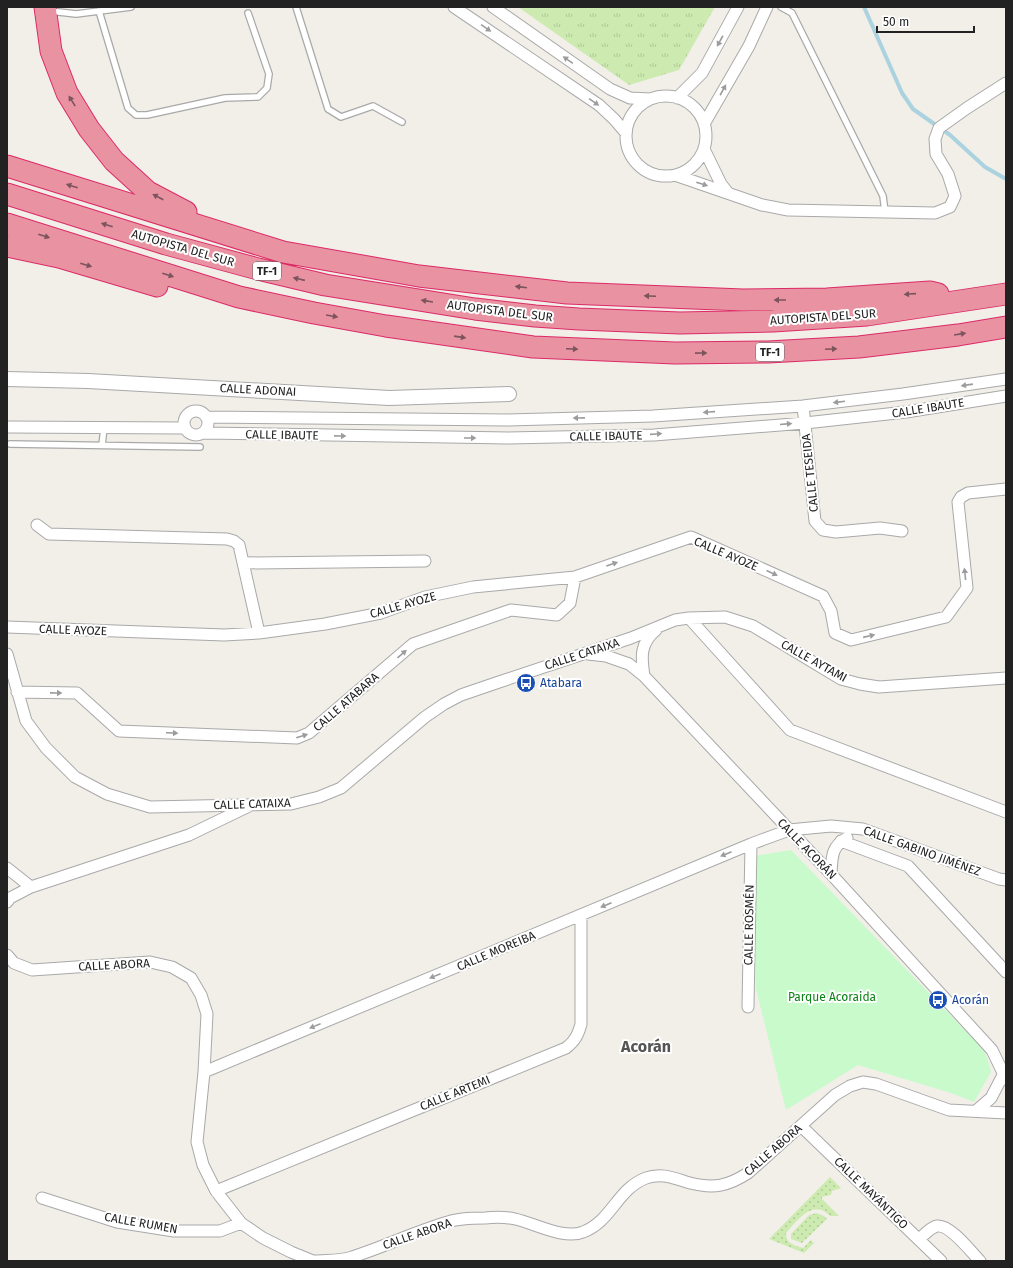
<svg xmlns="http://www.w3.org/2000/svg" width="1013" height="1268" font-family="'Fira Sans',sans-serif">
  <defs>
    <pattern id="grass-tufts" width="24" height="20" patternUnits="userSpaceOnUse"><rect width="24" height="20" fill="#cdebb0"/><path d="M3 7l-1-3M5 7V3M7 7l1-3M15 17l-1-3M17 17v-4M19 17l1-3" fill="none" stroke="#b0c997"/></pattern>
    <pattern id="garden-dots" width="8" height="8" patternUnits="userSpaceOnUse"><rect width="8" height="8" fill="#cdebb0"/><path d="M2 2h.1M6 6h.1" fill="none" stroke="#b0c997" stroke-width="1.8" stroke-linecap="round"/></pattern>
  </defs>
  <rect width="100%" height="100%" fill="#f2efe9"/>
  <path fill="url(#grass-tufts)" d="M 518,7 L 715,7 L 679,70 L 629,85 Z"/>
  <path fill="#c8facc" d="M 791,850 L 985,1051 L 991,1072 L 974,1102 L 951,1093 L 858,1065 L 786,1110 L 756,989 L 754,856 Z"/>
  <path fill="url(#garden-dots)" d="M 830,1177 L 841,1188 L 832,1191 L 831,1195 L 822,1197 L 822,1199 L 839,1216 L 830,1216 C 813,1198 798,1220 786,1233 C 786,1244 794,1245 803,1248 L 811,1240 L 814,1243 L 804,1253 L 769,1239 Z
    M 817,1213 L 824,1216 L 827,1219 L 802,1243 L 791,1239 L 791,1234 L 809,1215 Z"/>
  <g fill="none" stroke-linecap="round" stroke-linejoin="round">
    <path stroke="#aad3df" stroke-width="4" d="M 864,7 L 902,93 L 913,109 L 950,135 L 985,167 L 1006,179"/>
    <g stroke="#a9a9a9" stroke-width="8">
      <path id="service" d="M 296,7 L 328,109 L 341,117 L 373,106 L 402,122
        M 781,7 L 792,13 L 883,196 L 885,212
        M 50,11 L 76,14 L 131,7
        M 99,11 L 128,108 L 136,115 L 147,115 L 225,98 L 258,97 L 267,88 L 269,74 L 248,13
        M 10,444 L 200,447
        M 102,445 L 104,428"/>
    </g>
    <g stroke="#a9a9a9" stroke-width="13">
      <path id="minor" d="M 454,7 L 599,105 L 614,119 L 626,133
        M 493,7 L 610,89 L 630,98 L 651,99
        M626 136a40 40 0 1 1 80 0a40 40 0 1 1-80 0Z
        M 677,98 L 702,73 L 738,7
        M 704,124 L 749,46 L 767,7
        M 704,149 L 721,184 L 728,193
        M 675,175 L 762,205 L 788,210 L 935,213 L 950,207 L 955,196 L 948,174 L 936,154 L 935,139 L 939,128 L 967,108 L 1006,83
        M 803,406 L 815,521 L 823,530 L 836,532 L 880,528 L 902,531
        M184 423a12 12 0 1 1 24 0a12 12 0 1 1-24 0Z
        M 206,417 L 508,420 L 653,416 L 803,406 L 903,394 L 1006,379
        M 7,427 L 184,428
        M 203,433 L 508,438 L 654,435 L 805,423 L 906,412 L 1006,396
        M 37,525 L 49,534 L 227,539 L 234,541 L 239,545 L 259,633
        M 244,563 L 425,561
        M 689,618 L 790,730 L 1006,812
        M 7,627 L 224,635 L 259,633 L 325,624 L 381,613 L 425,597 L 473,587 L 575,577 L 691,537 L 823,596 L 831,611 L 835,633 L 851,640 L 946,617 L 967,588 L 958,502 L 961,497 L 968,493 L 1006,489
        M 7,654 L 26,721 L 46,748 L 75,777 L 107,794 L 150,807 L 291,804 L 319,797 L 341,788 L 425,717 L 444,704 L 461,695 L 499,682 L 631,638 L 675,620 L 689,618 L 725,617 L 753,626 L 841,679 L 860,684 L 879,687 L 1006,678
        M 588,654 L 606,656 L 629,664 L 644,676 L 831,874 L 992,1050 L 1006,1079
        M 644,676 C 641,657 640,643 656,630
        M 17,692 L 77,693 L 119,731 L 297,738 L 309,733 L 413,644 L 511,610 L 557,615 L 570,603 L 575,577
        M 841,841 L 908,866 L 1006,972
        M 7,868 L 31,887
        M 831,874 C 832,858 831,846 847,838
        M 7,902 L 10,898 L 31,887 L 189,835 L 249,806
        M 7,955 L 14,963 L 32,970 L 150,962 L 172,967 L 191,978 L 201,995 L 207,1014 L 204,1072 L 197,1142 L 203,1165 L 216,1191 L 241,1223 L 263,1238 L 291,1252 L 313,1261
        M 748,1007 L 751,844
        M 204,1072 L 751,844 L 789,830 L 831,826 L 863,829 L 999,879 L 1006,880
        M 976,1111 L 991,1098 L 1003,1075
        M 801,1126 L 941,1261
        M 216,1191 L 566,1048 C 575,1041 578,1035 581,1024 L 581,915
        M 42,1198 L 117,1222 L 174,1231 L 220,1231 L 241,1223
        M 919,1239 C 924,1235 931,1227 937,1226 C 950,1224 971,1252 980,1261
        M 315,1261 C 327,1260 341,1261 352,1257 C 384,1247 416,1231 448,1222 C 459,1218 473,1218 485,1218 C 494,1217 506,1217 515,1219 C 534,1223 564,1240 583,1232 C 612,1221 617,1189 646,1178 C 662,1172 676,1179 690,1183 C 714,1189 728,1186 748,1173 L 835,1095 L 850,1086 L 863,1082 L 876,1084 L 949,1110 L 1006,1113"/>
    </g>
    <g stroke="#a9a9a9" stroke-width="16">
      <path id="tertiary" d="M 7,379 L 88,381 L 389,398 L 509,394"/>
    </g>
    <g stroke="#dc2a67" stroke-width="23">
      <path id="motorway" d="M 45,7 L 51,51 L 67,93 L 89,129 L 114,161 L 148,192 L 186,212
        M 7,166 L 283,252 L 419,276 L 567,293 L 743,300 L 827,299 L 930,292 L 938,294
        M 7,194 L 166,244 L 258,269 L 325,285 L 475,309 L 535,316 L 579,319 L 680,323 L 773,321 L 867,315 L 1006,294
        M 7,224 L 239,297 L 314,313 L 386,326 L 533,347 L 675,353 L 768,352 L 859,347 L 958,335 L 1006,327
        M 7,246 L 59,257 L 157,286"/>
    </g>
    <use href="#service" stroke="#fff" stroke-width="5.5"/>
    <use href="#minor" stroke="#fff" stroke-width="11"/>
    <use href="#tertiary" stroke="#fff" stroke-width="14"/>
    <use href="#motorway" stroke="#e892a2" stroke-width="21"/>
  </g>
  <defs><path id="oneway-solid" d="M-6-.8H1V-3.2L6.5 0L1 3.2V.8H-6Z"/></defs>
  <g fill="#9c9c9c">
    <use href="#oneway-solid" transform="translate(486 28) rotate(34)"/>
    <use href="#oneway-solid" transform="translate(720 41) rotate(119)"/>
    <use href="#oneway-solid" transform="translate(568 60) rotate(-145)"/>
    <use href="#oneway-solid" transform="translate(723 90) rotate(-61)"/>
    <use href="#oneway-solid" transform="translate(594 102) rotate(35)"/>
    <use href="#oneway-solid" transform="translate(702 184) rotate(18)"/>
    <use href="#oneway-solid" transform="translate(967 385) rotate(172)"/>
    <use href="#oneway-solid" transform="translate(839 402) rotate(173)"/>
    <use href="#oneway-solid" transform="translate(709 412) rotate(176)"/>
    <use href="#oneway-solid" transform="translate(579 418) rotate(179)"/>
    <use href="#oneway-solid" transform="translate(786 424) rotate(-5)"/>
    <use href="#oneway-solid" transform="translate(656 434) rotate(-4)"/>
    <use href="#oneway-solid" transform="translate(340 436) rotate(1)"/>
    <use href="#oneway-solid" transform="translate(470 438)"/>
    <use href="#oneway-solid" transform="translate(612 564) rotate(-19)"/>
    <use href="#oneway-solid" transform="translate(772 573) rotate(24)"/>
    <use href="#oneway-solid" transform="translate(965 574) rotate(-96)"/>
    <use href="#oneway-solid" transform="translate(869 636) rotate(-13)"/>
    <use href="#oneway-solid" transform="translate(402 654) rotate(-41)"/>
    <use href="#oneway-solid" transform="translate(56 693) rotate(1)"/>
    <use href="#oneway-solid" transform="translate(172 733) rotate(2)"/>
    <use href="#oneway-solid" transform="translate(302 736) rotate(-17)"/>
    <use href="#oneway-solid" transform="translate(726 854) rotate(157)"/>
    <use href="#oneway-solid" transform="translate(606 905) rotate(157)"/>
    <use href="#oneway-solid" transform="translate(435 976) rotate(158)"/>
    <use href="#oneway-solid" transform="translate(315 1026) rotate(158)"/>
  </g>
  <g fill="#7b545c">
    <use href="#oneway-solid" transform="translate(72 101) rotate(-122)"/>
    <use href="#oneway-solid" transform="translate(72 186) rotate(-163)"/>
    <use href="#oneway-solid" transform="translate(158 197) rotate(-152)"/>
    <use href="#oneway-solid" transform="translate(107 225) rotate(-162)"/>
    <use href="#oneway-solid" transform="translate(44 236) rotate(17)"/>
    <use href="#oneway-solid" transform="translate(86 265) rotate(16)"/>
    <use href="#oneway-solid" transform="translate(168 275) rotate(17)"/>
    <use href="#oneway-solid" transform="translate(299 279) rotate(-167)"/>
    <use href="#oneway-solid" transform="translate(521 287) rotate(-173)"/>
    <use href="#oneway-solid" transform="translate(910 294) rotate(176)"/>
    <use href="#oneway-solid" transform="translate(650 296) rotate(-178)"/>
    <use href="#oneway-solid" transform="translate(780 300) rotate(180)"/>
    <use href="#oneway-solid" transform="translate(427 301) rotate(-171)"/>
    <use href="#oneway-solid" transform="translate(332 316) rotate(10)"/>
    <use href="#oneway-solid" transform="translate(960 334) rotate(-9)"/>
    <use href="#oneway-solid" transform="translate(460 337) rotate(8)"/>
    <use href="#oneway-solid" transform="translate(572 349) rotate(3)"/>
    <use href="#oneway-solid" transform="translate(831 349) rotate(-3)"/>
    <use href="#oneway-solid" transform="translate(701 353) rotate(-1)"/>
  </g>
  <defs>
    <g id="bus-disc" transform="scale(1)"><circle r="9.5" fill="#1a4fb4" stroke="#fff"/><path d="M-5-6H5V4H4V6H2V4H-2V6H-4V4H-5ZM-3.5-4V0h7V-4ZM-3.5 1.2v1.5H-2V1.2ZM2 1.2v1.5H3.5V1.2Z" fill="#fff"/></g>
  </defs>
  <g fill-rule="evenodd">
    <use href="#bus-disc" x="526" y="683"/>
    <use href="#bus-disc" x="938" y="1000"/>
  </g>
  <g text-anchor="middle" dominant-baseline="central" stroke-width="4" stroke-linejoin="round" paint-order="stroke">
    <g fill="#fff" stroke="#646464" stroke-width="1">
      <rect x="253" y="262" width="28" height="18" rx="3"/>
      <rect x="756" y="343" width="28" height="18" rx="3"/>
    </g>
    <g font-size="11" font-weight="bold" fill="#222">
      <text x="267" y="271">TF-1</text>
      <text x="770" y="352">TF-1</text>
    </g>
    <g font-size="12" fill="#222" stroke="#fff">
      <text transform="translate(183 248) rotate(16)">AUTOPISTA DEL SUR</text>
      <text transform="translate(500 311) rotate(7)">AUTOPISTA DEL SUR</text>
      <text transform="translate(823 317) rotate(-4)">AUTOPISTA DEL SUR</text>
      <text transform="translate(258 390) rotate(3)">CALLE ADONAI</text>
      <text transform="translate(928 408) rotate(-9)">CALLE IBAUTE</text>
      <text transform="translate(282 435) rotate(1)">CALLE IBAUTE</text>
      <text transform="translate(606 436) rotate(-1)">CALLE IBAUTE</text>
      <text transform="translate(810 473) rotate(-96)">CALLE TESEIDA</text>
      <text transform="translate(726 554) rotate(23)">CALLE AYOZE</text>
      <text transform="translate(403 605) rotate(-16)">CALLE AYOZE</text>
      <text transform="translate(73 630) rotate(2)">CALLE AYOZE</text>
      <text transform="translate(582 654) rotate(-18)">CALLE CATAIXA</text>
      <text transform="translate(814 661) rotate(29)">CALLE AYTAMI</text>
      <text transform="translate(346 702) rotate(-41)">CALLE ATABARA</text>
      <text transform="translate(252 804) rotate(-2)">CALLE CATAIXA</text>
      <text transform="translate(807 849) rotate(46)">CALLE ACORÁN</text>
      <text transform="translate(922 851) rotate(20)">CALLE GABINO JIMÉNEZ</text>
      <text transform="translate(749 925) rotate(-89)">CALLE ROSMÉN</text>
      <text transform="translate(496 951) rotate(-23)">CALLE MOREIBA</text>
      <text transform="translate(114 965) rotate(-3)">CALLE ABORA</text>
      <text transform="translate(455 1093) rotate(-22)">CALLE ARTEMI</text>
      <text transform="translate(773 1150) rotate(-41)">CALLE ABORA</text>
      <text transform="translate(871 1193) rotate(44)">CALLE MAYÁNTIGO</text>
      <text transform="translate(141 1223) rotate(10)">CALLE RUMEN</text>
      <text transform="translate(417 1234) rotate(-19)">CALLE ABORA</text>
    </g>
    <g font-size="12" fill="#164399" stroke="#fff" text-anchor="start">
      <text x="540" y="683">Atabara</text>
      <text x="952" y="1000">Acorán</text>
    </g>
    <g font-size="12" fill="#0c8416" stroke="#fff">
      <text x="832" y="997">Parque Acoraida</text>
    </g>
    <g font-size="16" font-weight="bold" fill="#555" stroke="#fff">
      <text x="646" y="1046">Acorán</text>
    </g>
  </g>
  <rect width="1013" height="1268" fill="none" stroke="#222222" stroke-width="16"/>
  <path d="M877 26v6h97v-6" fill="none" stroke="#222222" stroke-width="2"/>
  <text x="883" y="26" font-size="12" fill="#222222" stroke="#ffffff" stroke-width="3" paint-order="stroke">50 m</text>
</svg>
